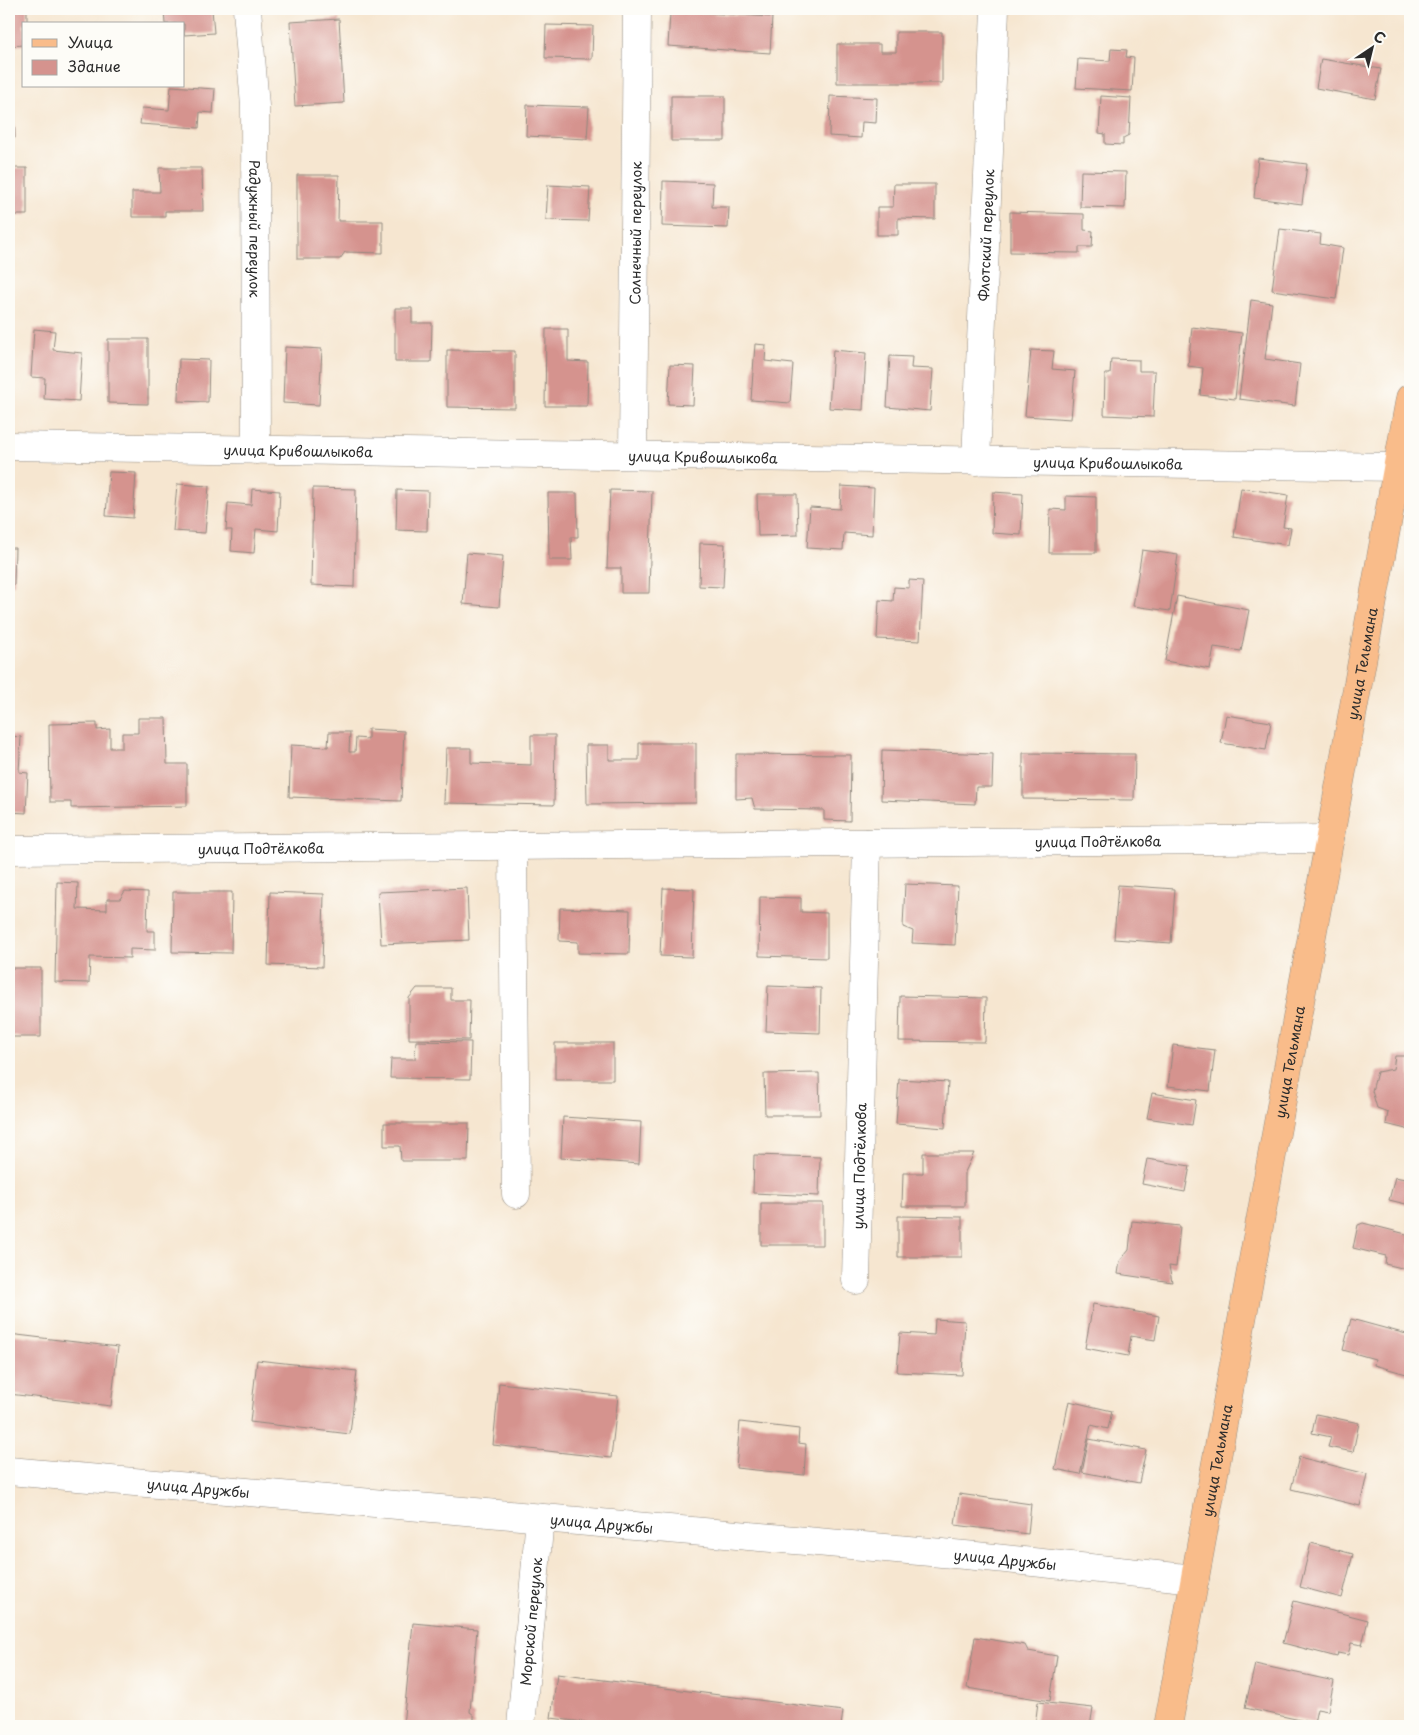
<svg xmlns="http://www.w3.org/2000/svg" width="1419" height="1735" font-family="'Playpen Sans',sans-serif">
  <rect width="100%" height="100%" fill="#fdfcf7"/>
  <filter id="ink" filterUnits="userSpaceOnUse"><feTurbulence type="fractalNoise" baseFrequency=".02" numOctaves="2"/><feDisplacementMap in="SourceGraphic" scale="10" xChannelSelector="R" yChannelSelector="G"/><feConvolveMatrix kernelMatrix="1 2 1 2 8 2 1 2 1" color-interpolation-filters="sRGB"/></filter>
  <filter id="wash" filterUnits="userSpaceOnUse"><feTurbulence type="fractalNoise" baseFrequency=".0096" numOctaves="4" result="noise"/><feDisplacementMap in="SourceGraphic" scale="20" xChannelSelector="R" yChannelSelector="G"/><feGaussianBlur stdDeviation="1.12" result="paint"/><feColorMatrix in="noise" values="0 0 0 0 0 0 0 0 0 0 0 0 0 0 0 0 0 1.4 0 .05"/><feComposite in="paint" operator="in"/></filter>
  <g filter="url(#wash)">
    <rect width="100%" height="100%" fill="#f6e6d0"/>
    <g id="blocks">
      <path fill="#d5938e" d="M 9,9 L 27,9 L 27,24 L 24,24 L 24,45 L 9,46 Z
        M 164,9 L 212,9 L 214,33 L 184,35 L 184,24 L 165,24 Z
        M 676,11 L 772,17 L 770,53 L 668,46 L 670,13 Z
        M 339,19 L 344,103 L 295,106 L 290,22 Z
        M 546,25 L 593,26 L 592,59 L 545,58 Z
        M 896,32 L 942,32 L 942,83 L 837,83 L 837,44 L 880,44 L 880,52 L 896,52 Z
        M 1111,49 L 1127,50 L 1126,57 L 1134,58 L 1132,91 L 1076,88 L 1078,59 L 1110,61 Z
        M 1321,59 L 1381,69 L 1375,99 L 1316,88 Z
        M 9,79 L 13,79 L 15,138 L 9,139 Z
        M 171,86 L 215,89 L 213,113 L 200,112 L 199,128 L 140,124 L 142,108 L 169,110 Z
        M 671,96 L 725,96 L 725,141 L 671,141 Z
        M 830,96 L 877,98 L 876,123 L 862,122 L 861,138 L 829,136 Z
        M 1101,96 L 1131,98 L 1129,135 L 1123,138 L 1123,145 L 1105,144 L 1105,134 L 1099,133 Z
        M 527,105 L 589,107 L 587,139 L 526,136 Z
        M 1258,158 L 1307,164 L 1302,204 L 1254,198 Z
        M 9,168 L 27,168 L 27,215 L 9,215 Z
        M 159,168 L 202,168 L 203,211 L 165,211 L 165,217 L 132,217 L 132,192 L 160,192 Z
        M 1081,171 L 1126,172 L 1125,208 L 1080,207 Z
        M 297,175 L 339,175 L 338,221 L 383,221 L 383,253 L 345,252 L 340,259 L 297,259 Z
        M 663,181 L 713,183 L 712,207 L 729,207 L 728,228 L 662,226 Z
        M 894,184 L 935,184 L 935,219 L 898,218 L 898,235 L 877,235 L 877,207 L 893,207 Z
        M 548,185 L 590,187 L 588,221 L 546,220 Z
        M 1010,212 L 1084,214 L 1084,230 L 1093,231 L 1092,247 L 1079,247 L 1079,253 L 1010,252 Z
        M 1280,229 L 1321,234 L 1320,244 L 1343,248 L 1336,299 L 1272,290 Z
        M 1251,300 L 1272,303 L 1265,359 L 1300,364 L 1295,406 L 1239,399 Z
        M 395,308 L 412,308 L 412,323 L 432,323 L 431,362 L 395,362 Z
        M 1192,327 L 1242,333 L 1235,399 L 1200,395 L 1203,368 L 1188,366 Z
        M 34,329 L 55,331 L 53,350 L 82,353 L 79,401 L 44,399 L 45,378 L 31,377 Z
        M 546,329 L 568,329 L 568,361 L 588,362 L 587,406 L 545,406 Z
        M 108,339 L 148,339 L 148,404 L 108,403 Z
        M 755,344 L 766,345 L 765,361 L 793,364 L 790,403 L 751,400 Z
        M 285,347 L 322,349 L 319,405 L 283,403 Z
        M 447,350 L 515,351 L 515,408 L 447,407 Z
        M 833,350 L 866,353 L 863,410 L 829,408 Z
        M 1031,350 L 1054,351 L 1052,369 L 1075,371 L 1071,419 L 1025,416 Z
        M 890,356 L 912,357 L 911,368 L 933,369 L 930,411 L 887,407 Z
        M 179,359 L 209,360 L 208,402 L 178,401 Z
        M 1111,359 L 1139,360 L 1139,371 L 1155,371 L 1153,417 L 1104,415 L 1105,374 L 1110,374 Z
        M 670,365 L 695,366 L 693,405 L 668,404 Z
        M 109,472 L 136,473 L 133,518 L 106,516 Z
        M 177,484 L 209,486 L 205,533 L 173,531 Z
        M 841,486 L 874,488 L 872,535 L 844,533 L 843,550 L 807,548 L 810,507 L 840,509 Z
        M 313,488 L 356,489 L 354,587 L 311,585 Z
        M 1241,488 L 1288,495 L 1283,527 L 1291,528 L 1288,545 L 1234,537 Z
        M 252,489 L 280,491 L 278,531 L 256,529 L 254,553 L 231,551 L 232,530 L 226,530 L 228,503 L 251,505 Z
        M 397,490 L 428,491 L 427,531 L 396,530 Z
        M 610,490 L 652,491 L 649,593 L 621,593 L 621,568 L 607,568 Z
        M 993,492 L 1023,494 L 1021,535 L 992,533 Z
        M 548,493 L 577,493 L 578,537 L 571,537 L 572,560 L 549,560 Z
        M 757,494 L 797,494 L 798,535 L 758,536 Z
        M 1066,496 L 1096,497 L 1096,553 L 1049,553 L 1050,509 L 1066,510 Z
        M 700,543 L 725,544 L 723,587 L 699,586 Z
        M 9,548 L 15,548 L 14,585 L 9,585 Z
        M 1142,550 L 1178,555 L 1170,611 L 1133,606 Z
        M 467,553 L 503,556 L 499,607 L 463,604 Z
        M 909,580 L 923,581 L 920,641 L 877,639 L 879,600 L 893,601 L 894,587 L 909,588 Z
        M 1177,596 L 1249,610 L 1241,651 L 1214,647 L 1210,669 L 1165,661 Z
        M 1226,715 L 1271,722 L 1266,750 L 1221,743 Z
        M 138,718 L 166,718 L 167,764 L 187,764 L 187,806 L 71,808 L 71,802 L 50,802 L 49,724 L 97,723 L 97,730 L 110,729 L 110,748 L 122,748 L 122,733 L 138,733 Z
        M 368,729 L 404,731 L 401,801 L 289,797 L 291,745 L 328,747 L 329,732 L 350,732 L 349,752 L 355,752 L 356,738 L 368,739 Z
        M 531,735 L 555,735 L 554,805 L 444,803 L 446,748 L 471,748 L 471,763 L 531,765 Z
        M 9,736 L 21,737 L 19,772 L 28,773 L 26,813 L 9,812 Z
        M 639,743 L 696,743 L 696,803 L 587,804 L 586,745 L 609,745 L 609,760 L 639,760 Z
        M 882,750 L 993,754 L 992,787 L 976,787 L 975,804 L 881,800 Z
        M 1023,753 L 1135,754 L 1134,800 L 1023,799 Z
        M 736,754 L 851,755 L 850,821 L 824,820 L 824,810 L 755,809 L 752,798 L 736,799 Z
        M 57,882 L 78,883 L 77,909 L 107,910 L 107,899 L 120,899 L 125,891 L 148,892 L 147,931 L 155,931 L 155,950 L 130,949 L 130,958 L 90,957 L 89,983 L 55,982 Z
        M 905,884 L 958,886 L 955,945 L 912,943 L 913,931 L 903,927 Z
        M 1118,885 L 1175,889 L 1171,943 L 1114,939 Z
        M 467,888 L 469,940 L 381,944 L 378,892 Z
        M 663,888 L 694,889 L 692,957 L 660,956 Z
        M 173,892 L 232,892 L 231,953 L 172,952 Z
        M 270,892 L 324,894 L 322,967 L 268,965 Z
        M 760,897 L 801,898 L 801,912 L 827,913 L 827,958 L 759,956 Z
        M 560,908 L 630,910 L 629,954 L 578,953 L 578,942 L 559,941 Z
        M 9,968 L 41,968 L 41,1037 L 9,1037 Z
        M 768,986 L 821,988 L 820,1033 L 766,1031 Z
        M 417,988 L 451,988 L 451,1000 L 470,1000 L 469,1040 L 409,1039 L 409,998 Z
        M 900,996 L 986,998 L 985,1042 L 899,1041 Z
        M 416,1041 L 471,1042 L 470,1079 L 390,1078 L 391,1059 L 415,1059 Z
        M 555,1043 L 613,1043 L 613,1080 L 555,1080 Z
        M 1173,1045 L 1215,1050 L 1210,1091 L 1168,1086 Z
        M 1395,1056 L 1410,1056 L 1410,1130 L 1386,1124 L 1388,1112 L 1377,1108 L 1372,1091 L 1377,1072 L 1393,1069 Z
        M 819,1073 L 820,1115 L 765,1115 L 764,1074 Z
        M 899,1079 L 948,1082 L 945,1128 L 896,1124 Z
        M 1152,1093 L 1196,1100 L 1192,1125 L 1147,1118 Z
        M 563,1117 L 641,1122 L 639,1164 L 561,1158 Z
        M 384,1123 L 469,1123 L 468,1161 L 401,1161 L 400,1146 L 384,1146 Z
        M 923,1153 L 974,1153 L 965,1172 L 965,1206 L 902,1206 L 903,1173 L 923,1173 Z
        M 754,1155 L 820,1157 L 819,1196 L 753,1193 Z
        M 1147,1159 L 1190,1166 L 1185,1192 L 1142,1184 Z
        M 1395,1177 L 1410,1180 L 1410,1205 L 1389,1200 Z
        M 761,1203 L 823,1203 L 823,1245 L 761,1245 Z
        M 898,1216 L 962,1217 L 962,1257 L 898,1257 Z
        M 1132,1221 L 1180,1226 L 1176,1267 L 1169,1266 L 1172,1282 L 1118,1274 L 1120,1261 L 1129,1250 Z
        M 1363,1223 L 1410,1235 L 1410,1270 L 1385,1264 L 1386,1256 L 1353,1248 L 1358,1225 Z
        M 1093,1304 L 1159,1316 L 1155,1340 L 1131,1336 L 1128,1356 L 1085,1348 Z
        M 935,1319 L 965,1321 L 962,1375 L 897,1372 L 900,1333 L 934,1335 Z
        M 1351,1319 L 1410,1335 L 1410,1375 L 1374,1365 L 1375,1359 L 1343,1350 Z
        M 9,1334 L 118,1347 L 111,1406 L 9,1394 Z
        M 257,1360 L 357,1371 L 350,1434 L 250,1422 Z
        M 499,1383 L 618,1396 L 611,1458 L 493,1445 Z
        M 1069,1401 L 1112,1411 L 1108,1429 L 1091,1425 L 1080,1474 L 1055,1469 Z
        M 1316,1414 L 1359,1423 L 1353,1452 L 1328,1447 L 1331,1437 L 1312,1433 Z
        M 740,1422 L 799,1429 L 798,1443 L 806,1444 L 804,1475 L 736,1468 Z
        M 1089,1439 L 1146,1450 L 1139,1483 L 1082,1472 Z
        M 1299,1457 L 1367,1474 L 1360,1506 L 1291,1489 Z
        M 959,1494 L 1031,1504 L 1028,1534 L 955,1525 Z
        M 1311,1543 L 1353,1554 L 1342,1598 L 1300,1587 Z
        M 1294,1601 L 1368,1620 L 1362,1645 L 1351,1643 L 1348,1655 L 1338,1653 L 1337,1657 L 1283,1643 Z
        M 413,1623 L 477,1629 L 470,1712 L 474,1715 L 474,1726 L 403,1726 Z
        M 975,1637 L 1025,1645 L 1028,1651 L 1057,1656 L 1050,1701 L 967,1688 Z
        M 1255,1664 L 1334,1681 L 1328,1711 L 1317,1709 L 1314,1723 L 1245,1708 Z
        M 557,1674 L 843,1711 L 841,1726 L 615,1726 L 551,1718 Z
        M 1038,1702 L 1093,1708 L 1090,1726 L 1035,1726 Z"/>
    </g>
  </g>
  <g filter="url(#ink)">
    <use href="#blocks" fill-opacity="0" stroke="#90887e" stroke-width="1"/>
    <g fill="none" stroke-linecap="round" stroke-linejoin="round">
      <g stroke="#90887e" stroke-width="29">
        <g id="minor">
          <path id="s1" d="M 247,9 L 255,106 L 256,450"/>
          <path id="s2" d="M 9,446 L 1398,467"/>
          <path id="s3" d="M 633,455 L 637,9"/>
          <path id="s4" d="M 976,461 L 995,9"/>
          <path d="M 513,846 L 516,1194"/>
          <path id="s5" d="M 9,850 L 1330,839"/>
          <path id="s6" d="M 856,1280 L 867,843"/>
          <path id="s7" d="M 9,1471 L 976,1556 L 1195,1579"/>
          <path id="s8" d="M 521,1726 L 540,1518"/>
        </g>
      </g>
      <g stroke="#90887e" stroke-width="29">
        <g id="major">
          <path id="s9" d="M 1168,1726 L 1410,398"/>
        </g>
      </g>
      <use href="#minor" stroke="#fff" stroke-width="28"/>
      <use href="#major" stroke="#f9bc8a" stroke-width="28"/>
    </g>
  </g>
  <g text-anchor="middle" dominant-baseline="central" stroke-width="5" stroke-linejoin="round" paint-order="stroke">
    <g font-size="14" fill="#2b2b2b" stroke="#fdfcf7">
      <text stroke="none"><textPath href="#s1" startOffset="220">Радужный переулок</textPath></text>
      <text stroke="none"><textPath href="#s3" startOffset="222">Солнечный переулок</textPath></text>
      <text stroke="none"><textPath href="#s4" startOffset="226">Флотский переулок</textPath></text>
      <text stroke="none"><textPath href="#s2" startOffset="289">улица Кривошлыкова</textPath></text>
      <text stroke="none"><textPath href="#s2" startOffset="694">улица Кривошлыкова</textPath></text>
      <text stroke="none"><textPath href="#s2" startOffset="1099">улица Кривошлыкова</textPath></text>
      <text stroke="none"><textPath href="#s9" startOffset="1080">улица Тельмана</textPath></text>
      <text stroke="none"><textPath href="#s5" startOffset="1089">улица Подтёлкова</textPath></text>
      <text stroke="none"><textPath href="#s5" startOffset="252">улица Подтёлкова</textPath></text>
      <text stroke="none"><textPath href="#s9" startOffset="675">улица Тельмана</textPath></text>
      <text stroke="none"><textPath href="#s6" startOffset="114">улица Подтёлкова</textPath></text>
      <text stroke="none"><textPath href="#s9" startOffset="270">улица Тельмана</textPath></text>
      <text stroke="none"><textPath href="#s7" startOffset="190">улица Дружбы</textPath></text>
      <text stroke="none"><textPath href="#s7" startOffset="595">улица Дружбы</textPath></text>
      <text stroke="none"><textPath href="#s7" startOffset="1000">улица Дружбы</textPath></text>
      <text stroke="none"><textPath href="#s8" startOffset="105">Морской переулок</textPath></text>
    </g>
  </g>
  <rect width="1419" height="1735" fill="none" stroke="#fdfcf7" stroke-width="30"/>
  <rect x="22" y="22" width="162" height="65" fill="#fdfcf7" stroke="#a9a8a5"/>
  <rect x="32" y="39" width="25" height="8" fill="#f9bc8a" stroke="#a9a8a5"/>
  <text x="68" y="48" font-size="15" fill="#2b2b2b">Улица</text>
  <rect x="32" y="60" width="25" height="15" fill="#d5938e" stroke="#a9a8a5"/>
  <text x="68" y="72" font-size="15" fill="#2b2b2b">Здание</text>
  <g transform="translate(1372 48) rotate(35)" stroke="#fdfcf7" stroke-width="4" paint-order="stroke">
  <path d="M0-4L9 19L0 12L-9 19Z" fill="#2b2b2b"/>
  <text y="-8" font-size="14" font-weight="bold" text-anchor="middle" fill="#2b2b2b">С</text>
  </g>
</svg>
